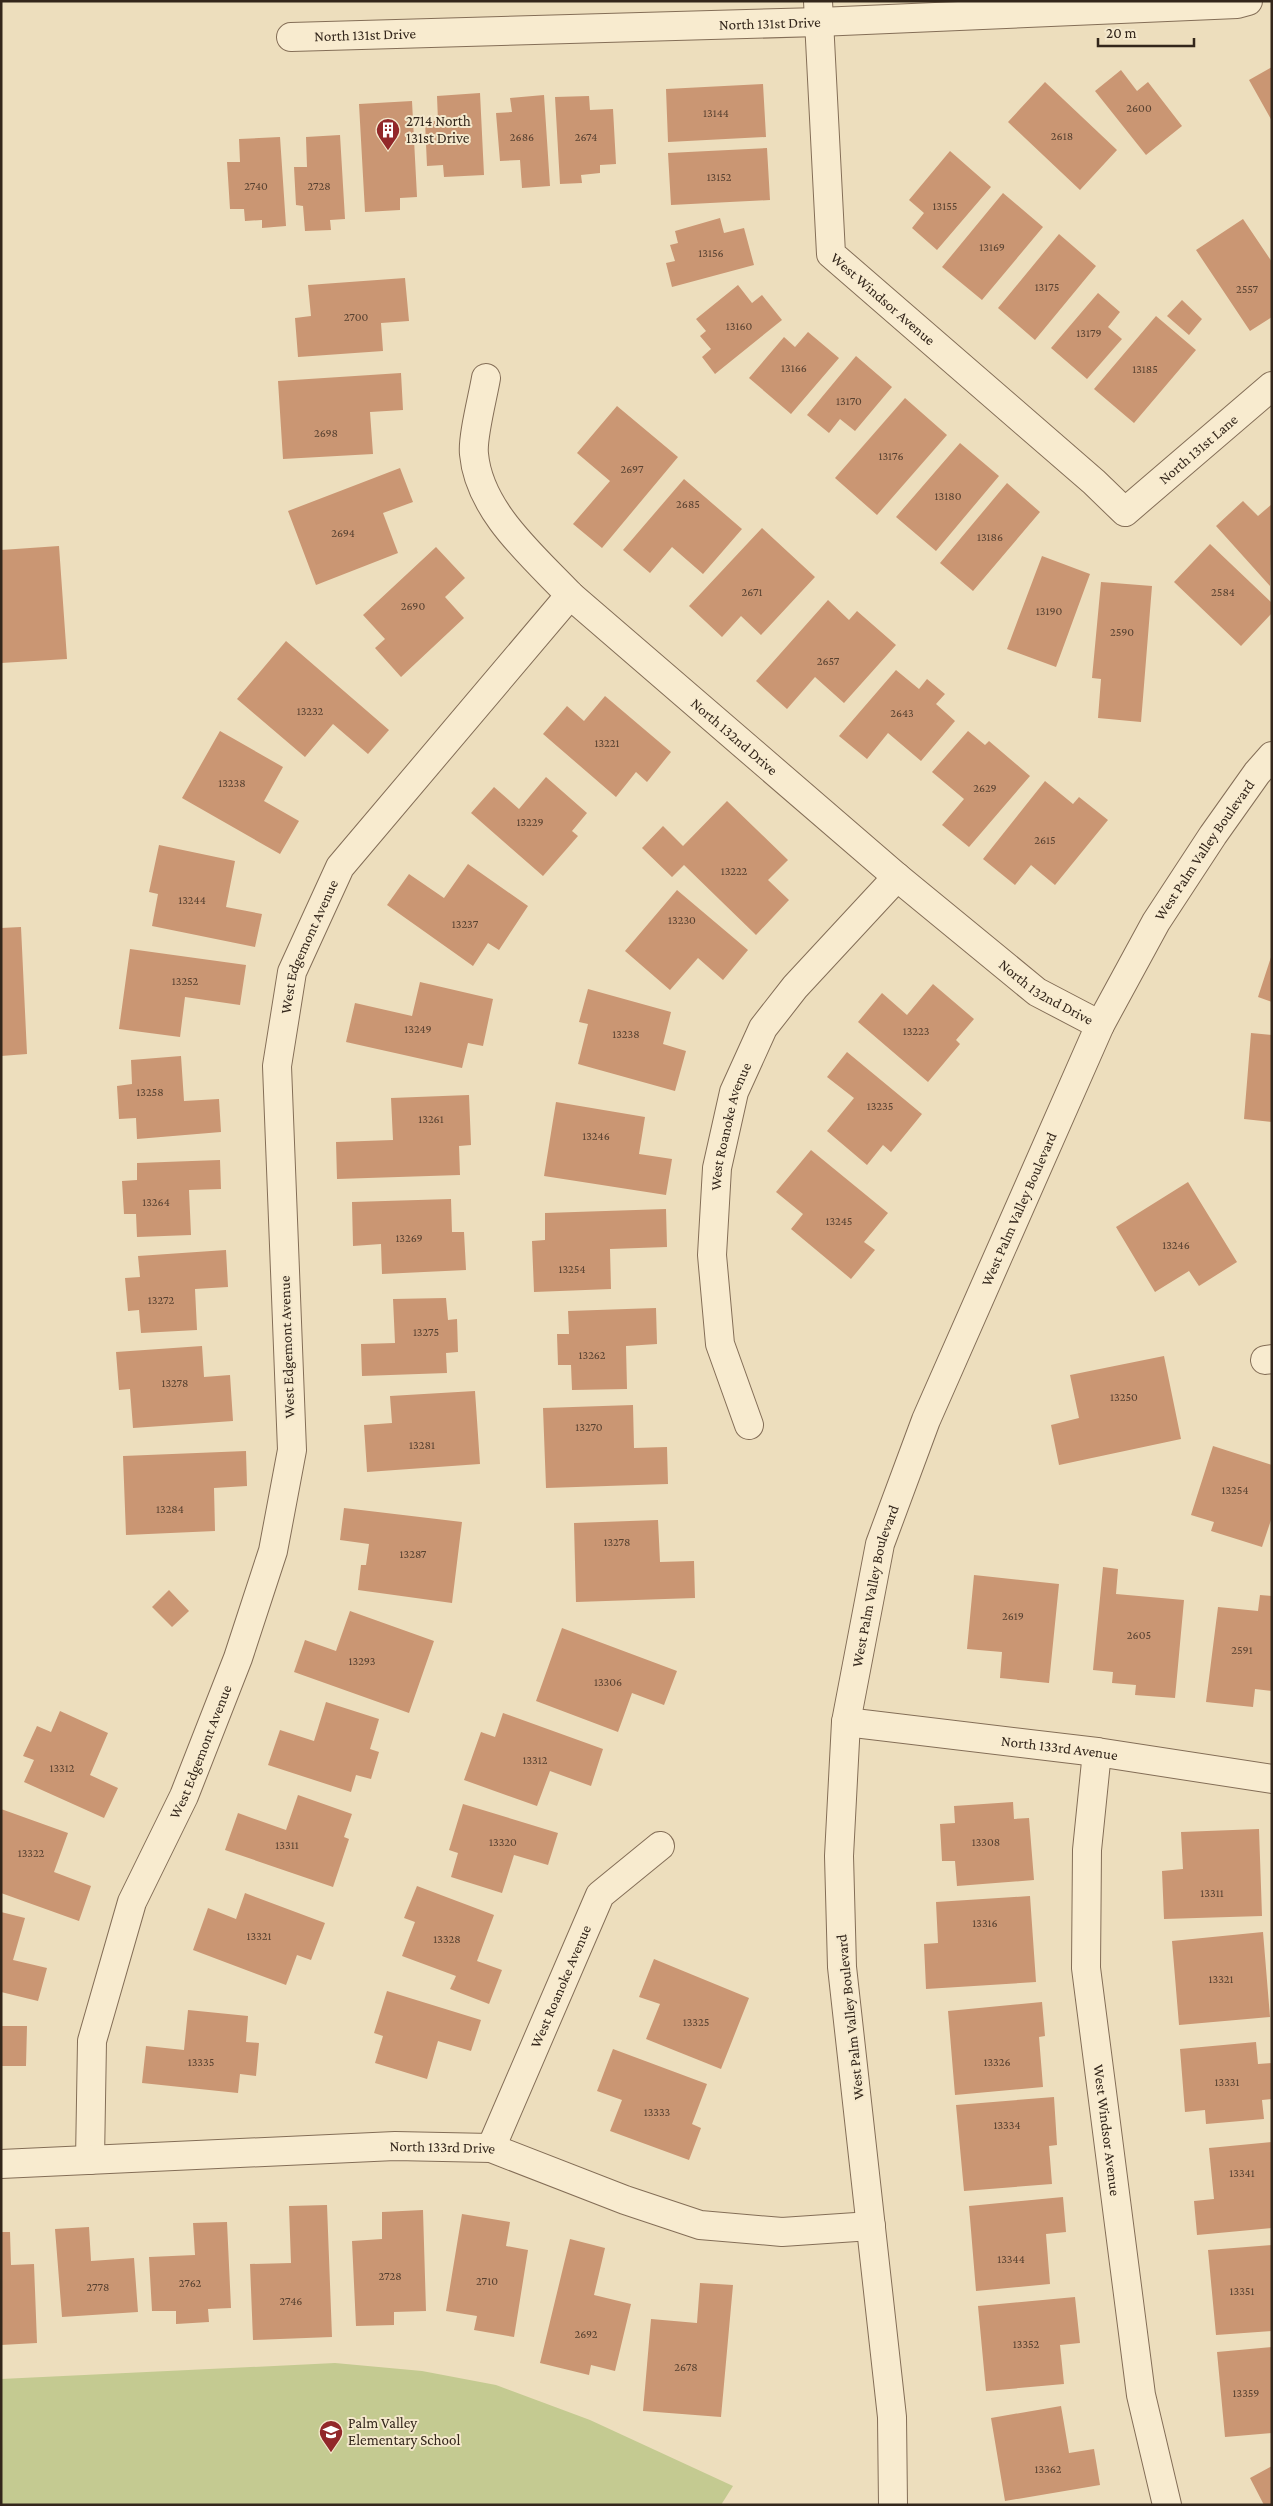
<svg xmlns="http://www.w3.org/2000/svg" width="1273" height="2506" font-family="'Crimson Pro',serif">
  <rect width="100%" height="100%" fill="#eddebd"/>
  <path fill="#c4ca91" d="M 335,2363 L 422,2371 L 496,2385 L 590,2420 L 733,2486 L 721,2505 L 1,2505 L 1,2379 Z"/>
  <path fill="#ca9673" d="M 1272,67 L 1272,121 L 1249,80 Z
    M 1121,70 L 1137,91 L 1148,82 L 1182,126 L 1146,155 L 1095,91 Z
    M 1045,82 L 1117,150 L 1080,190 L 1008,122 Z
    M 763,84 L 766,137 L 668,142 L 666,89 Z
    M 480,93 L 484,175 L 444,177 L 443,165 L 427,166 L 425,121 L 438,121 L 437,96 Z
    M 544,95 L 550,186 L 522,188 L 520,160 L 500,161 L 496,113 L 512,112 L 510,98 Z
    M 589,96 L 590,110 L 613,109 L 616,164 L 600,165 L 600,173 L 581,175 L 582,183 L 560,184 L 555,97 Z
    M 412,101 L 417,197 L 400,198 L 400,210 L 365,212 L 359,104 Z
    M 340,135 L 345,219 L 330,220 L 331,230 L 305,231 L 303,206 L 296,205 L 294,167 L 307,167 L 306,137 Z
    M 280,137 L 286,226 L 262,228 L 262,220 L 245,221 L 244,209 L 230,209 L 227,162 L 240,162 L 239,139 Z
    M 767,148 L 770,200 L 671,205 L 668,153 Z
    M 950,151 L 991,187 L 937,250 L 912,228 L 924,213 L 909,200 Z
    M 1003,193 L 1043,227 L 982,300 L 942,267 Z
    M 720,218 L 724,233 L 744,228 L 754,265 L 672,287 L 666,263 L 675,261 L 670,245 L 678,243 L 675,231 Z
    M 1243,219 L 1272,262 L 1272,317 L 1250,331 L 1196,250 Z
    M 1059,234 L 1096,266 L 1035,340 L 998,308 Z
    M 405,278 L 409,321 L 381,323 L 383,351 L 298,357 L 295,318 L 311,316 L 308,285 Z
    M 738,285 L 752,303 L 762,295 L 782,320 L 715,374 L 702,357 L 711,349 L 700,336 L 706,331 L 696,319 Z
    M 1098,293 L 1120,312 L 1108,327 L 1122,339 L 1087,379 L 1051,348 Z
    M 1182,300 L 1202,319 L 1189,335 L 1167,316 Z
    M 1156,316 L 1196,350 L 1134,423 L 1094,389 Z
    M 808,332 L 839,358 L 791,414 L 749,378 L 784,337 L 795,347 Z
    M 856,356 L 892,387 L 855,431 L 840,419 L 829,433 L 807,415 Z
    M 401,373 L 403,410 L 370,412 L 373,454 L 283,459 L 278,381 Z
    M 905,398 L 947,435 L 877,515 L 835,478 Z
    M 617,406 L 678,457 L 602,548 L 573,524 L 610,481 L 577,453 Z
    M 960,443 L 999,476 L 936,551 L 896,517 Z
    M 400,468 L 413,502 L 383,513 L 398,553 L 316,585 L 288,511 Z
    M 684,479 L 742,529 L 703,574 L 672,547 L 650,573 L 623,550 Z
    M 1007,483 L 1040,512 L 973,591 L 940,563 Z
    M 1243,501 L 1258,516 L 1272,504 L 1270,586 L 1216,526 Z
    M 762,528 L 815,577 L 761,635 L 741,616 L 722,637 L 689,606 Z
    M 1210,544 L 1272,603 L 1272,613 L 1241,646 L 1174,582 Z
    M 59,546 L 67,659 L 1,663 L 1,550 Z
    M 436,547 L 465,578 L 445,597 L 464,618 L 401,677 L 375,648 L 385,639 L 363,615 Z
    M 1042,556 L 1090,574 L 1056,667 L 1007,649 Z
    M 1101,582 L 1152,586 L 1141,722 L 1098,718 L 1101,679 L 1092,678 Z
    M 828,600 L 849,620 L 857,611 L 896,645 L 844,703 L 815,677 L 787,709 L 756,681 Z
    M 286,641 L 389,730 L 368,754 L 333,724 L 305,757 L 237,699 Z
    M 896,670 L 919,689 L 927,679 L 945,694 L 936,704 L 955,721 L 921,761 L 888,733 L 867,759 L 839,736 Z
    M 605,696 L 671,752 L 647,782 L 636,772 L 616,797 L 543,734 L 567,706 L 584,721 Z
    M 220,731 L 283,767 L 264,801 L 299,821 L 280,854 L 182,798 Z
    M 968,731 L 985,745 L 989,741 L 1030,776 L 969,847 L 942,825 L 964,799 L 932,772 Z
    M 546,777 L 587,813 L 572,831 L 578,836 L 543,876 L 471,813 L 494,787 L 519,809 Z
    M 1045,781 L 1073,804 L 1079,797 L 1108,820 L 1055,885 L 1031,865 L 1015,885 L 983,859 Z
    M 727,801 L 788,860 L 768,880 L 789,900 L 756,935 L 684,865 L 672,877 L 642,848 L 663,826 L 683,846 Z
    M 159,845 L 235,861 L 226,907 L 262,914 L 255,947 L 152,926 L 158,894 L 149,892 Z
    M 468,864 L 528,906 L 499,950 L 488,943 L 473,966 L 387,905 L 409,874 L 444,898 Z
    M 677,890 L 748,950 L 723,980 L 698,958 L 670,990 L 625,951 Z
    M 21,927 L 27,1054 L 1,1056 L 1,928 Z
    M 130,949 L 246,965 L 240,1005 L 185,997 L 180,1037 L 119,1029 Z
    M 1272,954 L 1272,1002 L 1258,997 Z
    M 420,982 L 493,999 L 483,1046 L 468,1043 L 462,1068 L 346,1042 L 355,1003 L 412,1016 Z
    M 933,984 L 974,1019 L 956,1040 L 960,1044 L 928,1082 L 858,1022 L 882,993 L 907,1015 Z
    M 588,989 L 671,1012 L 663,1044 L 686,1051 L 675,1091 L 578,1064 L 588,1024 L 579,1022 Z
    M 1251,1033 L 1272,1035 L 1272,1122 L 1244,1119 Z
    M 847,1052 L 922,1114 L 891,1152 L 883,1145 L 867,1165 L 827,1131 L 854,1098 L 827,1077 Z
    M 181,1056 L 184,1101 L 219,1099 L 221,1132 L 137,1139 L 136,1118 L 119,1119 L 117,1086 L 132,1084 L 131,1060 Z
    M 469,1095 L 471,1145 L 459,1146 L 460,1175 L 337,1179 L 336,1142 L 393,1140 L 391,1098 Z
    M 556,1102 L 645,1117 L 639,1154 L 672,1159 L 666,1195 L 544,1176 Z
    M 811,1150 L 888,1213 L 864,1242 L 875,1250 L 851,1279 L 791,1229 L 803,1214 L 776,1192 Z
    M 220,1160 L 221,1189 L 189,1190 L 191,1235 L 137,1237 L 136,1214 L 124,1214 L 122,1181 L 137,1180 L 137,1163 Z
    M 1188,1182 L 1237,1262 L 1199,1286 L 1189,1271 L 1155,1292 L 1116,1227 Z
    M 451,1199 L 452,1232 L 464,1232 L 466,1270 L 382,1274 L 381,1244 L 353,1246 L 352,1202 Z
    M 666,1209 L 667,1247 L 610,1249 L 611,1289 L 534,1292 L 532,1241 L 545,1240 L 545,1213 Z
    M 226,1250 L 228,1287 L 195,1289 L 197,1330 L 141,1333 L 139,1310 L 128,1311 L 125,1278 L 140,1277 L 138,1256 Z
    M 446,1298 L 448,1320 L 457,1319 L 458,1352 L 446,1353 L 447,1373 L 362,1376 L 361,1344 L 395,1343 L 393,1299 Z
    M 656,1308 L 657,1344 L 626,1346 L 627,1389 L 572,1390 L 571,1365 L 558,1365 L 557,1334 L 569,1334 L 568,1311 Z
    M 202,1346 L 204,1377 L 230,1375 L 233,1421 L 133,1428 L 130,1389 L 119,1390 L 116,1352 Z
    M 1164,1356 L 1181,1439 L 1059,1465 L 1051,1425 L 1079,1418 L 1070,1375 Z
    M 475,1391 L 480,1464 L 367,1472 L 364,1425 L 392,1423 L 390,1396 Z
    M 633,1405 L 634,1448 L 667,1447 L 668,1484 L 546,1488 L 543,1408 Z
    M 1213,1446 L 1272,1465 L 1272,1517 L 1262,1547 L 1211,1531 L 1214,1522 L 1191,1515 Z
    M 246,1451 L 247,1486 L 214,1488 L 215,1531 L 126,1535 L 123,1456 Z
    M 344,1508 L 462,1522 L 452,1603 L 358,1590 L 361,1565 L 366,1565 L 369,1544 L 340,1540 Z
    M 658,1520 L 660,1562 L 694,1561 L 695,1598 L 576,1602 L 574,1523 Z
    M 1103,1567 L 1118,1569 L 1116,1594 L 1184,1600 L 1175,1698 L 1135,1695 L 1136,1685 L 1112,1683 L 1113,1672 L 1093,1670 Z
    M 974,1575 L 1059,1584 L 1049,1683 L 1000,1678 L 1002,1652 L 967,1649 Z
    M 169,1590 L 189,1611 L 172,1627 L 152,1607 Z
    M 1260,1595 L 1272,1596 L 1272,1691 L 1255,1689 L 1253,1707 L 1206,1702 L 1218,1607 L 1258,1611 Z
    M 350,1611 L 434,1641 L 409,1713 L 294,1672 L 305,1640 L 336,1651 Z
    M 562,1628 L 677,1671 L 664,1705 L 632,1693 L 618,1732 L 536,1701 Z
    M 326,1702 L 379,1719 L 370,1749 L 379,1752 L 371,1779 L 356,1775 L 351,1792 L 268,1765 L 280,1730 L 314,1741 Z
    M 60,1711 L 108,1733 L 90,1775 L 118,1788 L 104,1818 L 24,1782 L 34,1760 L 23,1756 L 37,1726 L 51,1732 Z
    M 503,1713 L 603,1749 L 591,1786 L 550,1771 L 537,1806 L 464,1780 L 481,1732 L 495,1737 Z
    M 298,1795 L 352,1814 L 344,1837 L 349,1839 L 333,1887 L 225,1850 L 238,1813 L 286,1830 Z
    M 1013,1802 L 1014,1819 L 1029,1818 L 1034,1880 L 957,1886 L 955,1861 L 942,1861 L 940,1824 L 955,1823 L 954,1806 Z
    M 463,1804 L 558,1833 L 548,1865 L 514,1855 L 502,1893 L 451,1877 L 458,1853 L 449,1850 Z
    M 1,1809 L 68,1833 L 54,1872 L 91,1886 L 79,1921 L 1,1893 Z
    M 1259,1829 L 1262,1916 L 1164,1919 L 1162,1871 L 1183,1869 L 1181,1832 Z
    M 417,1886 L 494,1915 L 477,1961 L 502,1970 L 489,2004 L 450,1989 L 456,1976 L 402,1956 L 415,1922 L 404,1918 Z
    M 245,1893 L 325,1923 L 311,1960 L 297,1955 L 286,1985 L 193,1950 L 208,1908 L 236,1919 Z
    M 1030,1896 L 1036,1982 L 926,1989 L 924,1944 L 938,1943 L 936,1902 Z
    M 1,1912 L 25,1918 L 13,1960 L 47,1968 L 38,2001 L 1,1992 Z
    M 1263,1932 L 1270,2017 L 1179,2025 L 1172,1941 Z
    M 654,1959 L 749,1998 L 721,2069 L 646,2039 L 660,2004 L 639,1997 Z
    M 387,1991 L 481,2020 L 471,2051 L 438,2041 L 427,2079 L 375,2063 L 383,2036 L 374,2033 Z
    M 1042,2002 L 1045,2036 L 1039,2037 L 1043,2087 L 955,2095 L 948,2011 Z
    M 188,2010 L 248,2016 L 246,2042 L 259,2043 L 256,2076 L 240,2074 L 238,2093 L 142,2083 L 146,2046 L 184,2050 Z
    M 1,2026 L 27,2026 L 26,2066 L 1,2066 Z
    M 1256,2042 L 1258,2064 L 1272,2063 L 1272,2099 L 1262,2100 L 1264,2119 L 1206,2124 L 1205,2110 L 1185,2112 L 1180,2049 Z
    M 613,2049 L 707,2084 L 692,2124 L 701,2128 L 689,2160 L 610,2131 L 622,2100 L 597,2091 Z
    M 1054,2097 L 1057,2145 L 1049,2146 L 1052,2184 L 964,2191 L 956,2105 Z
    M 1272,2142 L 1272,2228 L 1197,2235 L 1194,2201 L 1214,2199 L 1209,2148 Z
    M 1063,2197 L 1066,2232 L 1046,2234 L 1050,2284 L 976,2291 L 969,2206 Z
    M 327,2205 L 332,2337 L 253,2340 L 250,2264 L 291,2263 L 289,2206 Z
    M 423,2210 L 426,2311 L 394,2312 L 394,2325 L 356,2326 L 352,2241 L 382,2239 L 382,2212 Z
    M 462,2214 L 510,2222 L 506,2246 L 528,2250 L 514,2337 L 474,2330 L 477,2316 L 446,2311 Z
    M 227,2222 L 231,2308 L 208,2309 L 209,2322 L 176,2324 L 176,2311 L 152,2311 L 149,2257 L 195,2255 L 193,2223 Z
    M 89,2227 L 91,2261 L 134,2258 L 138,2312 L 62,2317 L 55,2229 Z
    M 1,2232 L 10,2232 L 11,2265 L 34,2264 L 37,2343 L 1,2345 Z
    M 570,2239 L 605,2248 L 594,2295 L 631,2304 L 615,2371 L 591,2365 L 589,2375 L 540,2363 Z
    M 1272,2245 L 1272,2331 L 1216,2335 L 1208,2250 Z
    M 700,2283 L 733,2285 L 721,2417 L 643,2411 L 651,2319 L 697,2323 Z
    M 1075,2297 L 1080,2343 L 1060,2345 L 1064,2384 L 986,2391 L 978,2306 Z
    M 1272,2347 L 1272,2433 L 1225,2437 L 1217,2352 Z
    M 1061,2406 L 1069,2453 L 1094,2449 L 1100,2485 L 1005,2501 L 991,2418 Z
    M 1272,2466 L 1272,2505 L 1264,2505 L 1250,2478 Z"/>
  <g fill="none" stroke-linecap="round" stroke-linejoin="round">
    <g stroke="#846e57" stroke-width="30">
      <g id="minor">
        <path id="s1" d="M 818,1 L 831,254 L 1094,482 L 1125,512 L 1272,386"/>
        <path id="s2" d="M 291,37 L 819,22 L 1237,4 L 1248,1"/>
        <path id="s3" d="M 486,378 C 483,396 472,438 474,454 C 479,511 533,556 570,595 L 897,877 L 1037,992 L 1100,1025"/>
        <path d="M 1265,1360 L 1272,1359"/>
        <path id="s4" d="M 749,1425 L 720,1344 L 712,1255 L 717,1168 L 734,1092 L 763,1028 L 795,987 L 897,877"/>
        <path id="s5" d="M 846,1722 L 1097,1752 L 1272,1779"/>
        <path id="s6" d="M 1097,1752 L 1087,1850 L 1086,1968 L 1141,2395 L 1167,2505"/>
        <path id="s7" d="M 491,2148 L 600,1895 L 660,1846"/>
        <path id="s8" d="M 90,2160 L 92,2041 L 132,1902 L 184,1796 L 238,1658 L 273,1551 L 292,1450 L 277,1066 L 292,972 L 340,867 L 570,595"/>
        <path id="s9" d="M 1,2164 L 395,2146 L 491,2148 L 625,2200 L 700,2225 L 782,2232 L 871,2226"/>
        <path id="s10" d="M 893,2505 L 892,2417 L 842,1967 L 839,1856 L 846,1722 L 880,1544 L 926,1420 L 1100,1025 L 1156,922 L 1213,835 L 1257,773 L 1272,756"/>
      </g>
    </g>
    <use href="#minor" stroke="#f8ebcf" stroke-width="28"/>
  </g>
  <defs>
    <g id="building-pin" transform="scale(1.25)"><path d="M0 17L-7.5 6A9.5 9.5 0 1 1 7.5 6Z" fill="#92282a" stroke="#f4e8cc"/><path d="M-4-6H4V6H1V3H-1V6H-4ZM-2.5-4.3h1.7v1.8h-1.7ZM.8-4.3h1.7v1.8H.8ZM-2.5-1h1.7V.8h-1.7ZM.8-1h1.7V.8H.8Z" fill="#fff"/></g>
    <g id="school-pin" transform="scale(1.25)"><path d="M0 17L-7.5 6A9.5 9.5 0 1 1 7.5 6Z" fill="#92282a" stroke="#f4e8cc"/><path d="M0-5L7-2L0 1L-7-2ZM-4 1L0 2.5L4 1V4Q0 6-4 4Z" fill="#fff"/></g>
  </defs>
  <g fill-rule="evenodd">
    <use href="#building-pin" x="388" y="130"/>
    <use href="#school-pin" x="331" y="2432"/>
  </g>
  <g text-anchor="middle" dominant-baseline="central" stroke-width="4" stroke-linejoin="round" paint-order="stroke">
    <g font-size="12" fill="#594231">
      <text x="1139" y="108">2600</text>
      <text x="716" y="113">13144</text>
      <text x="1062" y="136">2618</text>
      <text x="522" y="137">2686</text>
      <text x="586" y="137">2674</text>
      <text x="719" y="177">13152</text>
      <text x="256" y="186">2740</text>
      <text x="319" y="186">2728</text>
      <text x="945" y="206">13155</text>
      <text x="992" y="247">13169</text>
      <text x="711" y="253">13156</text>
      <text x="1047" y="287">13175</text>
      <text x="1247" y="289">2557</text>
      <text x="356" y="317">2700</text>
      <text x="739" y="326">13160</text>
      <text x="1089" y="333">13179</text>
      <text x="794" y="368">13166</text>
      <text x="1145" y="369">13185</text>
      <text x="849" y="401">13170</text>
      <text x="326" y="433">2698</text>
      <text x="891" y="456">13176</text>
      <text x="632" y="469">2697</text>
      <text x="948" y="496">13180</text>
      <text x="688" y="504">2685</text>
      <text x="343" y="533">2694</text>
      <text x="990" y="537">13186</text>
      <text x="752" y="592">2671</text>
      <text x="1223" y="592">2584</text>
      <text x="413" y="606">2690</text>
      <text x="1049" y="611">13190</text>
      <text x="1122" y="632">2590</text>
      <text x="828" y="661">2657</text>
      <text x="310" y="711">13232</text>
      <text x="902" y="713">2643</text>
      <text x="607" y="743">13221</text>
      <text x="232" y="783">13238</text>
      <text x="985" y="788">2629</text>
      <text x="530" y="822">13229</text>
      <text x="1045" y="840">2615</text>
      <text x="734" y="871">13222</text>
      <text x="192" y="900">13244</text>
      <text x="682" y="920">13230</text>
      <text x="465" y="924">13237</text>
      <text x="185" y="981">13252</text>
      <text x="418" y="1029">13249</text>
      <text x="916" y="1031">13223</text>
      <text x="626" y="1034">13238</text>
      <text x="150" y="1092">13258</text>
      <text x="880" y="1106">13235</text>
      <text x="431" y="1119">13261</text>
      <text x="596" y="1136">13246</text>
      <text x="156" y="1202">13264</text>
      <text x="839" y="1221">13245</text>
      <text x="409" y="1238">13269</text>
      <text x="1176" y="1245">13246</text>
      <text x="572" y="1269">13254</text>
      <text x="161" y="1300">13272</text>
      <text x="426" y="1332">13275</text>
      <text x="592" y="1355">13262</text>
      <text x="175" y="1383">13278</text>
      <text x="1124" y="1397">13250</text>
      <text x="589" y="1427">13270</text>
      <text x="422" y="1445">13281</text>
      <text x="1235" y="1490">13254</text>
      <text x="170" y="1509">13284</text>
      <text x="617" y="1542">13278</text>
      <text x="413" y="1554">13287</text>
      <text x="1013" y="1616">2619</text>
      <text x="1139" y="1635">2605</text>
      <text x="1242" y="1650">2591</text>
      <text x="362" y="1661">13293</text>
      <text x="608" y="1682">13306</text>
      <text x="535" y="1760">13312</text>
      <text x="62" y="1768">13312</text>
      <text x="503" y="1842">13320</text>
      <text x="986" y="1842">13308</text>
      <text x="287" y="1845">13311</text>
      <text x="31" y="1853">13322</text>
      <text x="1212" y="1893">13311</text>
      <text x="985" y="1923">13316</text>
      <text x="259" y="1936">13321</text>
      <text x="447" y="1939">13328</text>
      <text x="1221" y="1979">13321</text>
      <text x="696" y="2022">13325</text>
      <text x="201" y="2062">13335</text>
      <text x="997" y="2062">13326</text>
      <text x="1227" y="2082">13331</text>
      <text x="657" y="2112">13333</text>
      <text x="1007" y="2125">13334</text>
      <text x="1242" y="2173">13341</text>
      <text x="1011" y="2259">13344</text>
      <text x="390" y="2276">2728</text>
      <text x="487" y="2281">2710</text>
      <text x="190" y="2283">2762</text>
      <text x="98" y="2287">2778</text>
      <text x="1242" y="2291">13351</text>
      <text x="291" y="2301">2746</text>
      <text x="586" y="2334">2692</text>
      <text x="1026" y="2344">13352</text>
      <text x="686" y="2367">2678</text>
      <text x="1246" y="2393">13359</text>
      <text x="1048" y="2469">13362</text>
    </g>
    <g font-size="15" fill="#33261b" stroke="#f4e8cc">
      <text stroke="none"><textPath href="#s2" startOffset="479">North 131st Drive</textPath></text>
      <text stroke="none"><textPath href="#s2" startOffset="74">North 131st Drive</textPath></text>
      <text stroke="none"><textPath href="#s1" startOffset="322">West Windsor Avenue</textPath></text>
      <text stroke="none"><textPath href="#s1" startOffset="741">North 131st Lane</textPath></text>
      <text stroke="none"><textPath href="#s3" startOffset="468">North 132nd Drive</textPath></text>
      <text stroke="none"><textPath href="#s10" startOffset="1735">West Palm Valley Boulevard</textPath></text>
      <text stroke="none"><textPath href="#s8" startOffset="1254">West Edgemont Avenue</textPath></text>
      <text stroke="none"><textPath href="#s3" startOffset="872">North 132nd Drive</textPath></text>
      <text stroke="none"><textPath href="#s4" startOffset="306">West Roanoke Avenue</textPath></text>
      <text stroke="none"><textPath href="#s10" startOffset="1330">West Palm Valley Boulevard</textPath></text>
      <text transform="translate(287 1347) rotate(-92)">West Edgemont Avenue</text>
      <text stroke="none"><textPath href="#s10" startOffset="925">West Palm Valley Boulevard</textPath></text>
      <text stroke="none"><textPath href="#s5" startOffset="215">North 133rd Avenue</textPath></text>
      <text stroke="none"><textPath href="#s8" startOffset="429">West Edgemont Avenue</textPath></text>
      <text stroke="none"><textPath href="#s7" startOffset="176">West Roanoke Avenue</textPath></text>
      <text transform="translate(850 2017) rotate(-96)">West Palm Valley Boulevard</text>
      <text stroke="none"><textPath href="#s6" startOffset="380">West Windsor Avenue</textPath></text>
      <text stroke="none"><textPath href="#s9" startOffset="442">North 133rd Drive</textPath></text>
    </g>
    <g font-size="15" fill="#33261b" stroke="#f4e8cc" text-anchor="start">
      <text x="406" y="121">2714 North<tspan x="406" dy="17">131st Drive</tspan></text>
      <text x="348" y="2423">Palm Valley<tspan x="348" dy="17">Elementary School</tspan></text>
    </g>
  </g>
  <rect width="1273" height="2506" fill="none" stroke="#33261b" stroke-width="5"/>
  <path d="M1098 38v8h96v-8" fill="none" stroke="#33261b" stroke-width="2.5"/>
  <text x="1106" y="38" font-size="15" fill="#33261b" stroke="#f4e8cc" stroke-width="4" paint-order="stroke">20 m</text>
</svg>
